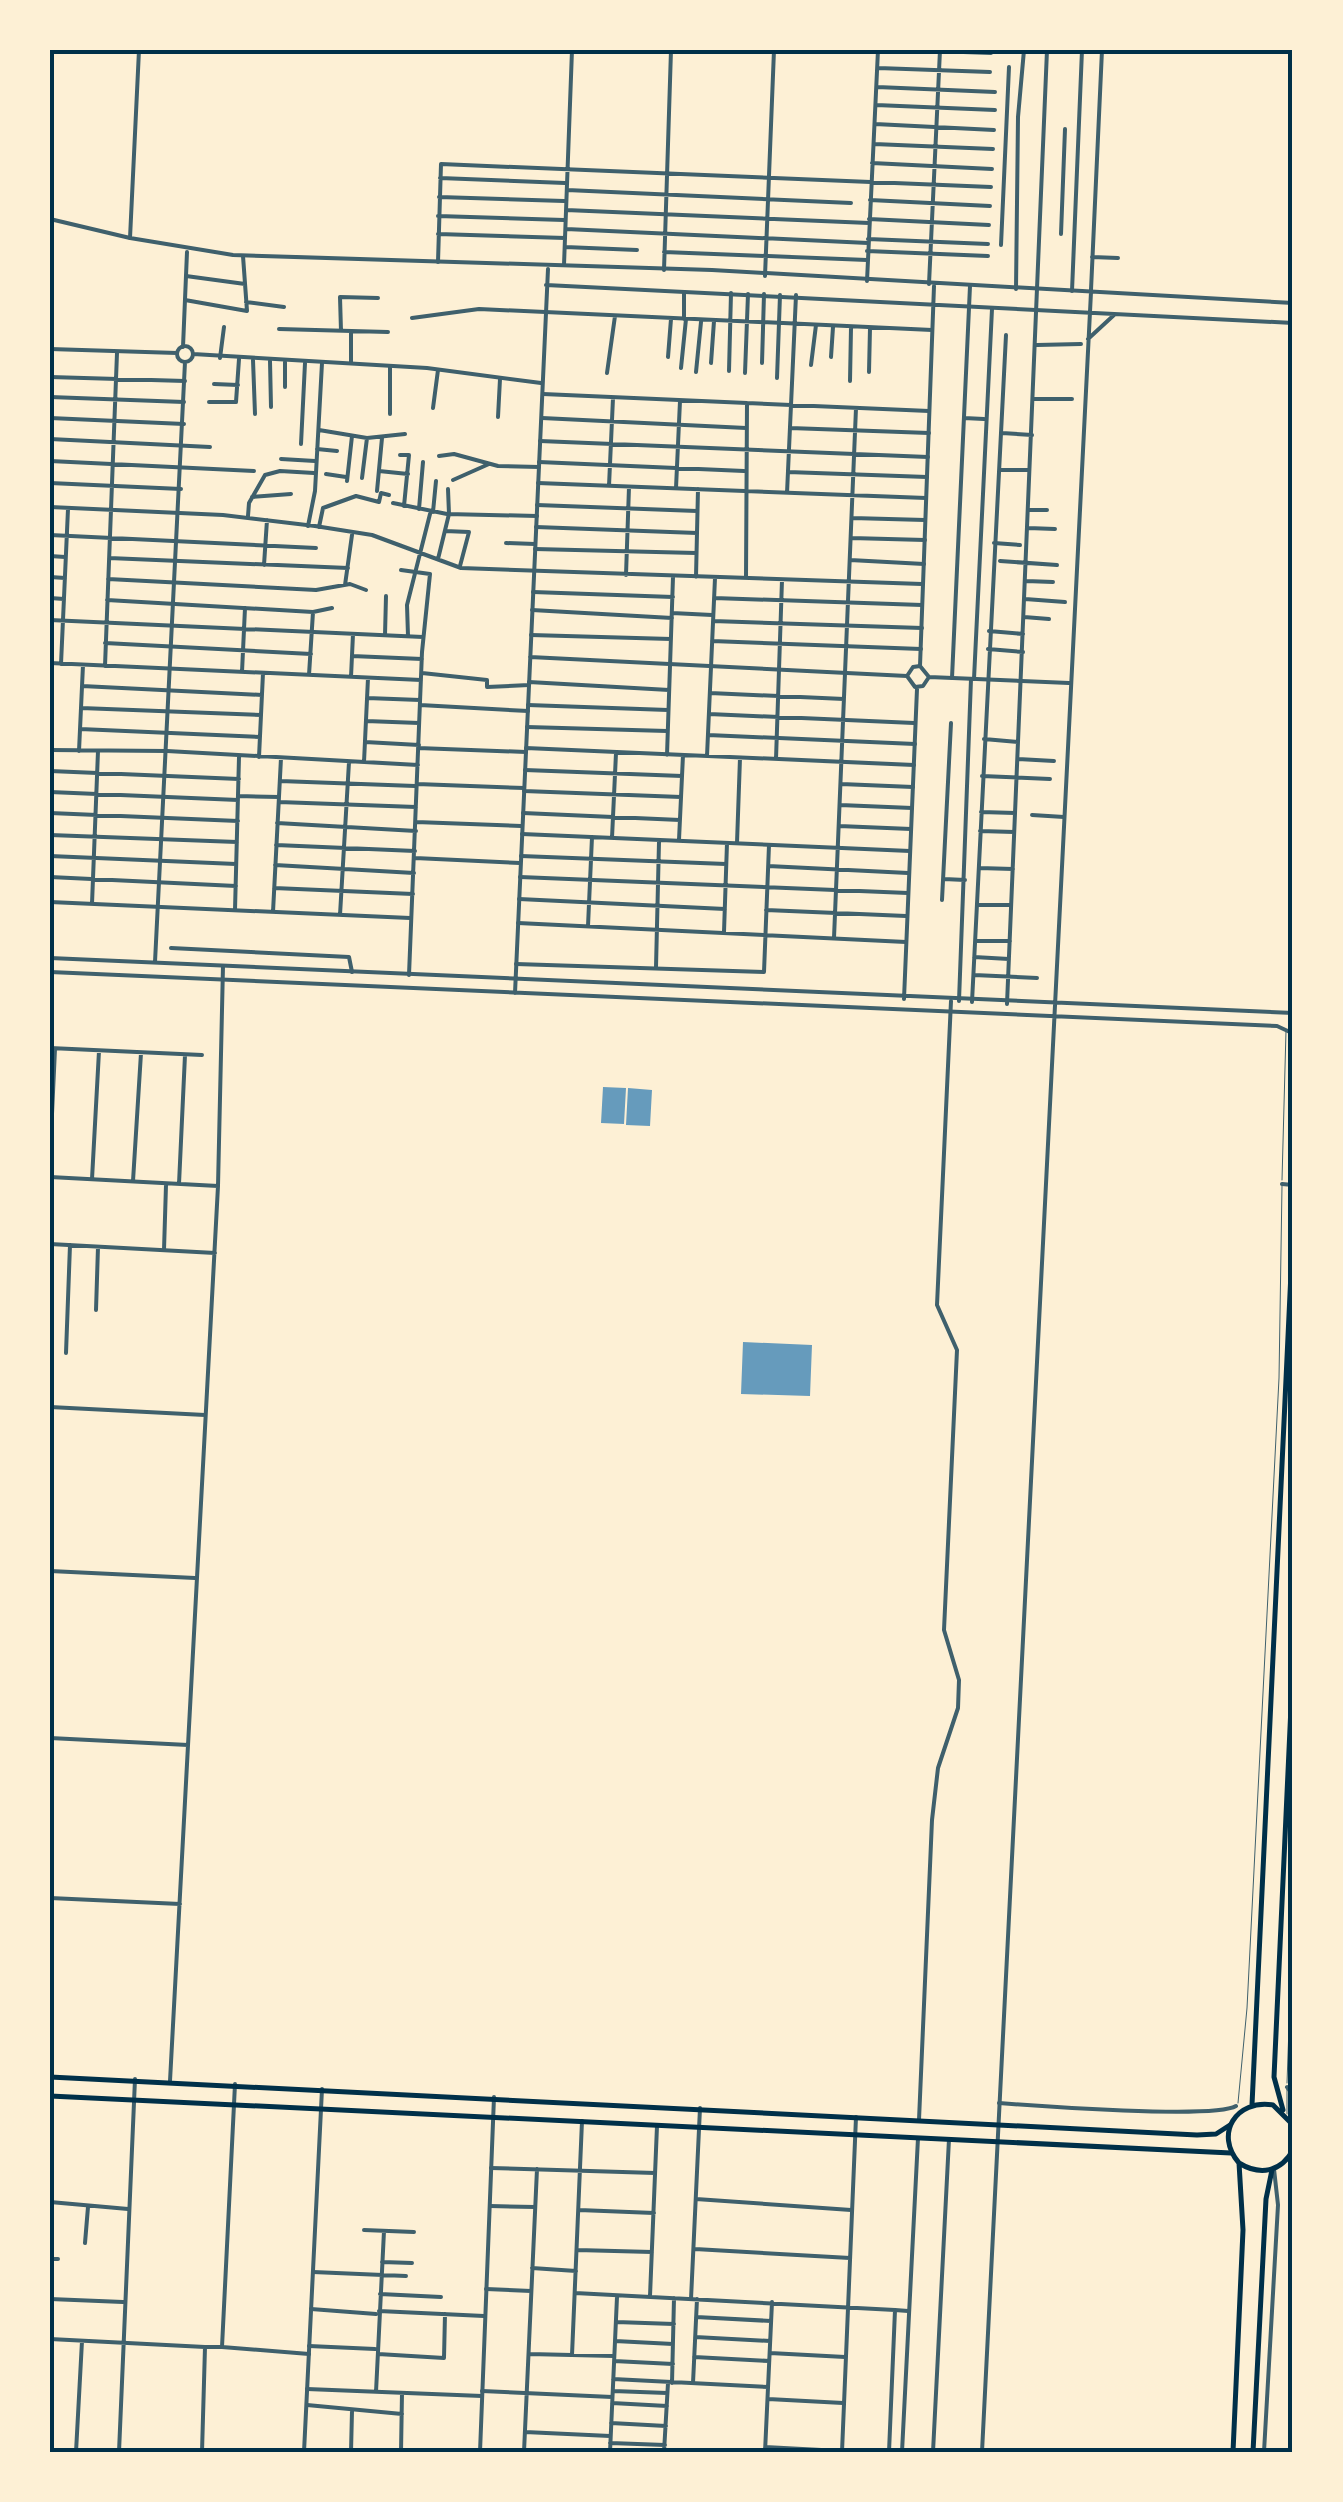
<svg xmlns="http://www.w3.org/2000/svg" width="1343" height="2502" font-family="Commissioner,sans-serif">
  <rect width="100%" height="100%" fill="#fdf0d5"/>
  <path fill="#669bbc" d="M 603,1087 L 626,1088 L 624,1124 L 601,1123 Z
    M 628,1088 L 652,1090 L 650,1126 L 626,1125 Z
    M 743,1342 L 812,1345 L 810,1396 L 741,1394 Z"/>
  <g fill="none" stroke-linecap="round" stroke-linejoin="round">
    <path stroke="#3f606c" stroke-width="1" d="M 1282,1180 L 1286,1031
      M 1287,2083 L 1293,1916
      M 1238,2103 L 1247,2008 L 1279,1378 L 1282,1186
      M 1287,2114 L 1287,2089"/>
    <path stroke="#3f606c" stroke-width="4" d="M 908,50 L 991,53
      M 878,68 L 990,72
      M 877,87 L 995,92
      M 876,105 L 995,110
      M 875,124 L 994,130
      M 874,144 L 993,149
      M 872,163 L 992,169
      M 440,178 L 565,183
      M 567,190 L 851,203
      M 439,197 L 564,201
      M 870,200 L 990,206
      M 566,210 L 869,223
      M 438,216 L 564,220
      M 50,219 L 130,238
      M 869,219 L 989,225
      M 566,229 L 868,243
      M 438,234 L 565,238
      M 1061,234 L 1065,129
      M 868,239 L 988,244
      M 1001,245 L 1009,67
      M 565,247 L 637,250
      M 867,251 L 988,256
      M 664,252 L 867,260
      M 1092,257 L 1118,258
      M 438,262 L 441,164 L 991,187
      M 564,265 L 572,50
      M 664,270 L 671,50
      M 186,276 L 245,284
      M 765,276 L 774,50
      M 867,281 L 878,50
      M 929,284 L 940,50
      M 1016,289 L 1018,117 L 1024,50
      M 1091,290 L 1102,50
      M 1072,291 L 1082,50
      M 185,300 L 247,311 L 243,256
      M 246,302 L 284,307
      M 412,318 L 479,309 L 932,330
      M 684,319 L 684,292
      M 279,329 L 388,332
      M 341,331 L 340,297 L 378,298
      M 1037,345 L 1081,344
      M 668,357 L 671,319
      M 831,357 L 833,327
      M 220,358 L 224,327
      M 253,360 L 255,414
      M 270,361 L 271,407
      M 351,362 L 351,332
      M 711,363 L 714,321
      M 762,363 L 764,294
      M 811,365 L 816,325
      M 390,367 L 390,414
      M 681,368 L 686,319
      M 729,371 L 731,293
      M 696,372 L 701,322
      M 869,372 L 870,328
      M 607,373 L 615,316
      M 745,373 L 748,294
      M 50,377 L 185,381
      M 777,378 L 780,295
      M 850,381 L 851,328
      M 214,384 L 238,385
      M 285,387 L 285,362
      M 543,394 L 929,411
      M 50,397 L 184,402
      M 1034,399 L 1072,399
      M 209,402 L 236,402 L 239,359
      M 433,408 L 438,370
      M 498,417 L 500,379
      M 50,418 L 184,424
      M 542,418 L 746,428
      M 964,418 L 984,419
      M 790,428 L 929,433
      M 319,430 L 367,438 L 405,434
      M 1002,433 L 1032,435
      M 50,439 L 210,447
      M 540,441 L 928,457
      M 301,444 L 305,363
      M 317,449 L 337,451
      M 400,455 L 409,455 L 404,506
      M 439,456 L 454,454 L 498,466 L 539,467
      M 281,459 L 315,461
      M 50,461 L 254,471
      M 539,462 L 744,471
      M 999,470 L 1029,470
      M 379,471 L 408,474
      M 788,472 L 927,477
      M 326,474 L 346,477
      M 362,478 L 367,438
      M 453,480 L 489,464
      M 347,481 L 352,436
      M 50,483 L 181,489
      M 538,483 L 926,498
      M 609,486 L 613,398
      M 676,488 L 680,401
      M 377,491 L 382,438
      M 787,493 L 796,295
      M 252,497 L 291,494
      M 393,503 L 447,514 L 537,516
      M 537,505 L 697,511
      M 50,507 L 223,515 L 315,526 L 372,535 L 461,568 L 922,584
      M 419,509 L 423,462
      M 1029,510 L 1047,510
      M 433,512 L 436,481
      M 248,516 L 249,503 L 265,475 L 280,471 L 314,473
      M 852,518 L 925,520
      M 308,526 L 315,491 L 322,363
      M 319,527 L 323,508 L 356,496 L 379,502 L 381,493 L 389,495
      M 536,527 L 697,533
      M 1028,528 L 1055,529
      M 445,531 L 469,532 L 460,566
      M 50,535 L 316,548
      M 851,538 L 925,540
      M 506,543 L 535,544
      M 994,543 L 1020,545
      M 535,549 L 696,553
      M 50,556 L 65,557
      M 109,558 L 348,568
      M 438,559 L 449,514 L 448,489
      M 850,560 L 924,564
      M 1000,561 L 1057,565
      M 264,565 L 267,520
      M 401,570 L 430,574 L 422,652 L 409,975
      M 626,575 L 629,487
      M 50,577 L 65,578
      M 696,577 L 698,489
      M 746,578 L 747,403
      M 108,579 L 316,590 L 350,584 L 366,590
      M 1026,581 L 1053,582
      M 345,585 L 352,535
      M 533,592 L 673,597
      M 50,598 L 64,599
      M 714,598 L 922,605
      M 1025,599 L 1065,602
      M 107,600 L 313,612 L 332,608
      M 532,610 L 672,618
      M 672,613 L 712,615
      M 1024,617 L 1049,619
      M 50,620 L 423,637
      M 713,621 L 922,628
      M 989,631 L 1023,634
      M 385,635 L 386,596
      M 531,635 L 671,639
      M 408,636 L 407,605 L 430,514
      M 712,641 L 921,649
      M 105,643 L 311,654
      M 988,649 L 1023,652
      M 352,656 L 422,659
      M 50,663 L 421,680
      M 61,664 L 68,509
      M 105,666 L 117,353
      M 242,672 L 245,608
      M 422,673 L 487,680 L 487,687 L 529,685
      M 309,675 L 313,612
      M 351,677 L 353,634
      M 952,678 L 970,286
      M 974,679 L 992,309
      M 529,682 L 669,690
      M 82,686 L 262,695
      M 710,693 L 844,699
      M 367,698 L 420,700
      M 420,705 L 528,711
      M 528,705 L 668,710
      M 81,708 L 261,715
      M 709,714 L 914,723
      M 366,721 L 419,723
      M 527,727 L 667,731
      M 80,729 L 260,737
      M 708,735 L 915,744
      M 984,739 L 1018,742
      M 365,742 L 419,745
      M 418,748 L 526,752
      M 526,748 L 914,765
      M 50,750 L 167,751 L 418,765
      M 79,751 L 83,665
      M 667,755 L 673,577
      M 707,756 L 715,578
      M 259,757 L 263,673
      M 776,759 L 782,580
      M 1018,759 L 1054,761
      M 364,762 L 368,678
      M 525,770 L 682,776
      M 50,771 L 239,779
      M 982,776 L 1050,779
      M 280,781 L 415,786
      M 417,784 L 524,788
      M 841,784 L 913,787
      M 524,791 L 681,797
      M 50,792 L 238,800
      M 238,796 L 279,797
      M 279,802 L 416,807
      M 840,805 L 912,808
      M 981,812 L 1015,813
      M 50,813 L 238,821
      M 523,813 L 680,820
      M 1032,815 L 1064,817
      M 416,822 L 521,826
      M 277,823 L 416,831
      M 839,826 L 911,829
      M 980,831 L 1014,832
      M 522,834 L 910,851
      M 50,835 L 237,842
      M 612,838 L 616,753
      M 679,840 L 683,755
      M 737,843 L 740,758
      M 276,845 L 415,851
      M 50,856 L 236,864
      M 521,856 L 726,864
      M 415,858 L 520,863
      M 275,865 L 414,873
      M 768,866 L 908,873
      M 979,868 L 1013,869
      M 50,877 L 236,886
      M 520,877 L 908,893
      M 944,879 L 965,880
      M 274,888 L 413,894
      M 519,899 L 725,909
      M 942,900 L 951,723
      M 50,902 L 410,918
      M 92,904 L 98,751
      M 977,905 L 1011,905
      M 235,910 L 239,757
      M 766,910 L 906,916
      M 273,912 L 281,758
      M 340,915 L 349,762
      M 518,923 L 906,942
      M 588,926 L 592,837
      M 724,932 L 727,843
      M 834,938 L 856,408
      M 975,941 L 1010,941
      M 171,948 L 349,957 L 352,972
      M 974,957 L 1009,959
      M 516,964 L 764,972 L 769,845
      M 656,967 L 659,842
      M 974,975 L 1037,978
      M 959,1001 L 971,679
      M 972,1002 L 1006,335
      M 1007,1004 L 1047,50
      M 50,1048 L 202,1055
      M 50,1157 L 55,1049
      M 50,1177 L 218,1186
      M 92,1179 L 99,1051
      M 133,1181 L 141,1053
      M 179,1184 L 185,1055
      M 1282,1184 L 1293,1185
      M 50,1244 L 215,1253
      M 164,1250 L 166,1185
      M 96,1310 L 98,1247
      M 66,1353 L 70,1245
      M 50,1407 L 205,1415
      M 50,1571 L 195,1578
      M 50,1738 L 188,1745
      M 50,1898 L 180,1904
      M 170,2081 L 218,1186 L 223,966
      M 1287,2087 L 1293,2095
      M 999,2103 C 1035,2106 1215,2119 1236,2106
      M 919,2120 L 932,1820 L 938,1768 L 958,1708 L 959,1680 L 944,1630 L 957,1350 L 937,1305 L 951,1001
      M 491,2168 L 655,2173
      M 696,2199 L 851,2210
      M 50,2202 L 128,2209
      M 490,2206 L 535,2207
      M 579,2210 L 654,2213
      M 364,2230 L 414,2232
      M 85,2243 L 88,2207
      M 695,2249 L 850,2258
      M 577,2250 L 652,2252
      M 50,2259 L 58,2259
      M 382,2262 L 412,2263
      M 532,2268 L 576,2271
      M 313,2272 L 406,2276
      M 486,2289 L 531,2291
      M 575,2293 L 895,2310
      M 380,2294 L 441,2297
      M 650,2296 L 657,2126
      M 50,2299 L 123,2302
      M 691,2299 L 700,2108
      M 311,2309 L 376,2314
      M 379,2311 L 484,2316
      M 696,2317 L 771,2321
      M 616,2322 L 674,2324
      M 695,2337 L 770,2341
      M 50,2339 L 205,2347
      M 615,2341 L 673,2344
      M 309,2346 L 375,2349
      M 222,2347 L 309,2354
      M 770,2353 L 845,2357
      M 378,2354 L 444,2358 L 445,2314
      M 529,2354 L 614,2356
      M 572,2355 L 582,2121
      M 694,2357 L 769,2361
      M 614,2361 L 673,2364
      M 613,2379 L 768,2387
      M 672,2383 L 674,2298
      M 693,2383 L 697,2299
      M 307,2389 L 482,2396
      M 482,2391 L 612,2397
      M 613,2391 L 667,2393
      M 376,2392 L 384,2231
      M 768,2399 L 843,2403
      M 612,2403 L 667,2406
      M 307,2405 L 402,2414
      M 611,2423 L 666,2426
      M 525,2432 L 610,2436
      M 610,2443 L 665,2445
      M 765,2447 L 840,2451
      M 76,2452 L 82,2341
      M 119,2452 L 135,2079
      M 202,2452 L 205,2347 L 222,2347 L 235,2084
      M 351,2452 L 352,2411
      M 401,2452 L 402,2393
      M 524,2452 L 537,2169
      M 610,2452 L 617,2297
      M 664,2452 L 668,2383
      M 765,2452 L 772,2302
      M 842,2452 L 856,2117
      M 889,2452 L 895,2310 L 908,2311
      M 902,2452 L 918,2138
      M 933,2452 L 949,2139
      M 1264,2452 L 1278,2205 L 1274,2169"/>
    <path stroke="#3f606c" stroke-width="4" d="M 139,50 L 130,238 L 233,255 L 712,270 L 1293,303
      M 546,285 L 1293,323
      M 1088,339 L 1114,315
      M177 354a8 8 0 1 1 16 0a8 8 0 1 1-16 0Z
      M 183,347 L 187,252
      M 50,349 L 177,353
      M 193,354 L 427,368 L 541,383
      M 530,657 L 907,676 L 913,667 L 920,666 L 929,677 L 923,686 L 915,687 L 907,676
      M 920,666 L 934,286
      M 929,677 L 1069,683
      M 50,958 L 1293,1013
      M 155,962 L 185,362
      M 50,972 L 1277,1026 L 1292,1033
      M 515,993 L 548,269
      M 904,999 L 917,689
      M 304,2452 L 322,2089
      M 480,2452 L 494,2097
      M 982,2452 L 1091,292"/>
    <path stroke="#003049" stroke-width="5" d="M 50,2077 L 1197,2135 L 1216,2134 L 1230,2125
      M 50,2096 L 1231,2153"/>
    <path stroke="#003049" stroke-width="5" d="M 1293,1024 L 1293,1039
      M 1252,2105 L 1293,1230
      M 1283,2110 L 1274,2077 L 1293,1663
      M 1293,2125 L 1273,2105 C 1236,2099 1214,2134 1239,2163 C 1260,2176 1281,2172 1293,2150
      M 1233,2452 L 1243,2230 L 1239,2163
      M 1253,2452 L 1266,2199 L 1272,2170"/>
  </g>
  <rect width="1343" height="2502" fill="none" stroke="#fdf0d5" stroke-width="105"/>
  <rect x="52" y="52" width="1238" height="2398" fill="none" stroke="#003049" stroke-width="4"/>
</svg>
